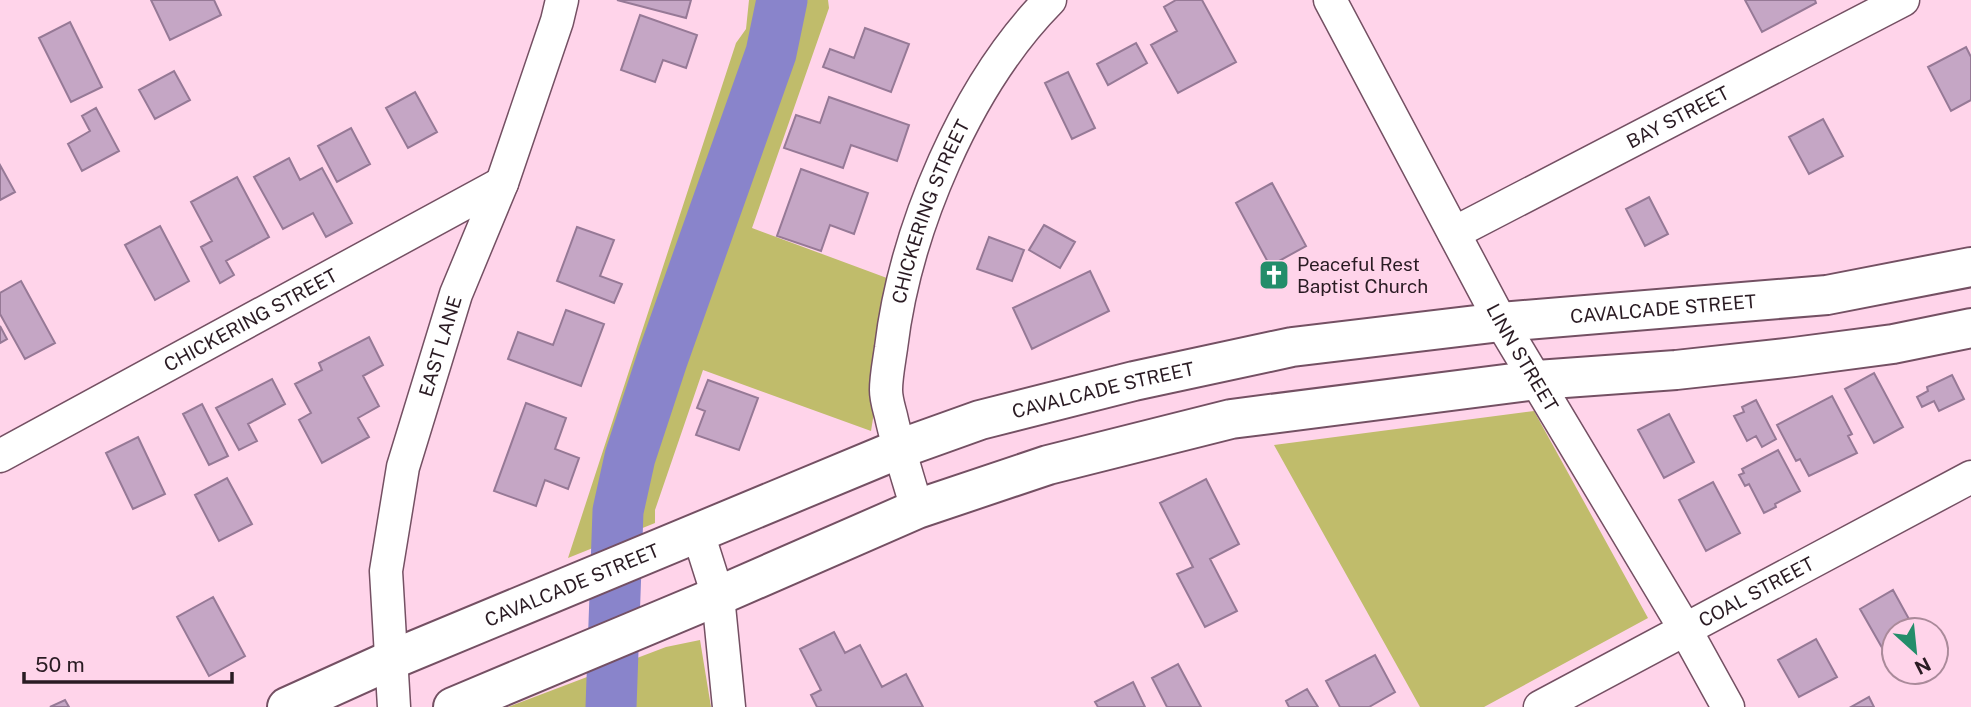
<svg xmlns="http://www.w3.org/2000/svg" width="1971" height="707" font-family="'Public Sans',sans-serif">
  <rect width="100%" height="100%" fill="#ffd4ea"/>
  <path fill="#c0bc6b" d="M 749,0 L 828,0 L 829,8 L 752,228 L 895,281 L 871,431 L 703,370 L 655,510 L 655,523 L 568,558 L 736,43 L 746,29 Z
    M 1534,411 L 1648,618 L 1484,707 L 1420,707 L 1274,445 Z
    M 700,640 L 711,707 L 508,707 L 666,647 Z"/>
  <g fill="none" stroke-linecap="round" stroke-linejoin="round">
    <path stroke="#8984cb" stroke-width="51" d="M 611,707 L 618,511 L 630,457 L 662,360 L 771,53 L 782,0"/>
  </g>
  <path fill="#c5a6c5" stroke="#967996" stroke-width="2" d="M 151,0 L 214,0 L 221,15 L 170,40 Z
    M 617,0 L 691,0 L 686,18 Z
    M 1176,0 L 1202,0 L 1236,62 L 1178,93 L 1151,45 L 1177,31 L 1164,7 Z
    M 1745,0 L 1815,0 L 1816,3 L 1762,32 Z
    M 640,15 L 697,35 L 686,68 L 663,60 L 655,82 L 621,70 Z
    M 70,22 L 102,87 L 71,102 L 39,38 Z
    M 865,28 L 909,44 L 891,92 L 823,67 L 830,49 L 854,58 Z
    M 1136,43 L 1147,63 L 1108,85 L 1097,64 Z
    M 1966,47 L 1971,57 L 1971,100 L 1951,111 L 1928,67 Z
    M 174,71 L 190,100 L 155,119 L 139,90 Z
    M 1068,72 L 1095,128 L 1072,139 L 1045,83 Z
    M 415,92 L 437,132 L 408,148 L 386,108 Z
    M 829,97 L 909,125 L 897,161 L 851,145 L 843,168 L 784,148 L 796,115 L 820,123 Z
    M 96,108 L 119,151 L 82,171 L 68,144 L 90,131 L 82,116 Z
    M 1823,119 L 1843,156 L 1809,174 L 1789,137 Z
    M 351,128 L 370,164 L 337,182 L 318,146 Z
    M 289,158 L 300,180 L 322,168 L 352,223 L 326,237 L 313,213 L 283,229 L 254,177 Z
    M 0,165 L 15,192 L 0,200 Z
    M 801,169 L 868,193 L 854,234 L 830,225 L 821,251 L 777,236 Z
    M 237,177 L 269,237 L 226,261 L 234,275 L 220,283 L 201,247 L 212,241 L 191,202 Z
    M 1272,183 L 1306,246 L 1270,266 L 1236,203 Z
    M 1649,197 L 1668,234 L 1645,246 L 1626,209 Z
    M 1044,225 L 1075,242 L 1060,268 L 1029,250 Z
    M 160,226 L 189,281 L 155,300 L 125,245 Z
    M 577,227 L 614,240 L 600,276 L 622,284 L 614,303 L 557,281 Z
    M 989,237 L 1024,250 L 1012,281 L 977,269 Z
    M 1090,271 L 1109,311 L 1032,349 L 1013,308 Z
    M 21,281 L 55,343 L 25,359 L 0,314 L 0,293 Z
    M 566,310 L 604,324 L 581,386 L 508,359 L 518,332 L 553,345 Z
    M 0,326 L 7,339 L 0,343 Z
    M 369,337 L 383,365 L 363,376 L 379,406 L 358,418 L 369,437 L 322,463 L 299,420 L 311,413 L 295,384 L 322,370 L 319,363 Z
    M 1874,373 L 1903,427 L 1874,443 L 1845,389 Z
    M 1952,375 L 1964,399 L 1939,411 L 1934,401 L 1922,407 L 1917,397 L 1928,391 L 1927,387 Z
    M 272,379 L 285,404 L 248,424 L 257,441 L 239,450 L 216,408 Z
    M 708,380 L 758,398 L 739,450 L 696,435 L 705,411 L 697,408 Z
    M 1832,396 L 1852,434 L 1848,436 L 1857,453 L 1809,476 L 1800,459 L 1796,461 L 1777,425 Z
    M 1756,400 L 1776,439 L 1762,447 L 1756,436 L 1747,441 L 1734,416 L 1744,412 L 1742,407 Z
    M 526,403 L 566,418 L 555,449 L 579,458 L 568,489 L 545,480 L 536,506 L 494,491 Z
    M 202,404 L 228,456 L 209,465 L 183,414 Z
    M 1669,414 L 1694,462 L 1664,478 L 1638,430 Z
    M 138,437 L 165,494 L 133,509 L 106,453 Z
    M 1778,450 L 1800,491 L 1775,504 L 1776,507 L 1764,513 L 1749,484 L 1745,486 L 1739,475 L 1744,473 L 1742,469 Z
    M 227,478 L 252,524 L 219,541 L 195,495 Z
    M 1206,479 L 1239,544 L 1210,559 L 1237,611 L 1205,627 L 1177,574 L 1193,567 L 1160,503 Z
    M 1713,482 L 1740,533 L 1706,551 L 1679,500 Z
    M 1893,590 L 1915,630 L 1894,630 L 1893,667 L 1860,609 Z
    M 213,597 L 245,656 L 209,676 L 177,617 Z
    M 834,632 L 845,653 L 860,645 L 882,687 L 906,674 L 923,707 L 817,707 L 811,695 L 821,690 L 800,649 Z
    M 1816,639 L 1837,677 L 1799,697 L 1778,660 Z
    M 1375,655 L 1395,692 L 1369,707 L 1340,707 L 1326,681 Z
    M 1178,664 L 1201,707 L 1167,707 L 1152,678 Z
    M 1133,682 L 1145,707 L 1098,707 L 1095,702 Z
    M 1307,689 L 1318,707 L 1289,707 L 1286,701 Z
    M 1869,697 L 1874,707 L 1851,707 Z
    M 65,700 L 69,707 L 50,707 Z"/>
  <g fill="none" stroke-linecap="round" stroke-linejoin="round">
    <g stroke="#745063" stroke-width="35">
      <g id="minor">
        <path id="s1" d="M 1330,0 L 1501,322 L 1685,629 L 1728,707"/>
        <path id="s2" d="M 1454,233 L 1903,0"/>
        <path id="s3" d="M 0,456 L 502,183"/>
        <path id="s4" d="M 917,509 C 908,478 898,448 891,416 C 889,408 886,399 886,390 C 886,377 889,362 891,348 C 905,230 966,85 1050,0"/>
        <path d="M 698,533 L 718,596 L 729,707"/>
        <path id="s5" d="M 394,707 L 386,571 L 403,467 L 456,294 L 502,183 L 557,21 L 562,0"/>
        <path id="s6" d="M 1540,707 L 1971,477"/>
      </g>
    </g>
    <g stroke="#745063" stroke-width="42">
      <g id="secondary">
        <path id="s7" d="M 287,707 L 391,660 L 899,449 L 980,420 L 1134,381 L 1292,347 L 1501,322 L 1827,295 L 1971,267"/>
        <path d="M 453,707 L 718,596 L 917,509 L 1048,465 L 1231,419 L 1537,380 L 1676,370 L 1794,357 L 1893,344 L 1971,328"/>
      </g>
    </g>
    <use href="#minor" stroke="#fff" stroke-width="32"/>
    <use href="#secondary" stroke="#fff" stroke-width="38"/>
  </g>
  <defs>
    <g id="church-square" transform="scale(1.575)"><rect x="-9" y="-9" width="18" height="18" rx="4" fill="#238d6a" stroke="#ffd4ea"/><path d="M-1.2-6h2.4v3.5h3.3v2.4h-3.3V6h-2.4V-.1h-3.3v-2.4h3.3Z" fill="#fff"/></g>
  </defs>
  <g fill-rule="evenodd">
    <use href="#church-square" x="1274" y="275"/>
  </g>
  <g text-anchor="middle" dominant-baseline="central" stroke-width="5" stroke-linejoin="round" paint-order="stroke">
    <g font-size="19" fill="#2a1b23" stroke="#ffd4ea">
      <text stroke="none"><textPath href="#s2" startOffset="252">BAY STREET</textPath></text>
      <text stroke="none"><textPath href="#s4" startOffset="308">CHICKERING STREET</textPath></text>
      <text stroke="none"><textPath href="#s7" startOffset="1444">CAVALCADE STREET</textPath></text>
      <text stroke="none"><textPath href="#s3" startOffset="285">CHICKERING STREET</textPath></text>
      <text stroke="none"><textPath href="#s5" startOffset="368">EAST LANE</textPath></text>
      <text stroke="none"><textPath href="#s1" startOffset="406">LINN STREET</textPath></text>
      <text stroke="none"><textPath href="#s7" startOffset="877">CAVALCADE STREET</textPath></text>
      <text stroke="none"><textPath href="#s7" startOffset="310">CAVALCADE STREET</textPath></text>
      <text stroke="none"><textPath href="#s6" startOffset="245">COAL STREET</textPath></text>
    </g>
    <g font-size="19" fill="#2a1b23" stroke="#ffd4ea" text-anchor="start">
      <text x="1297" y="264">Peaceful Rest<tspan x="1297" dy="22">Baptist Church</tspan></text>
    </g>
  </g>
  <g transform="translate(1915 651) rotate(153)"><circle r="33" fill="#ffd4ea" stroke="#aa8a9a" stroke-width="2"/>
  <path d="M0-5L12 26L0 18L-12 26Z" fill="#238d6a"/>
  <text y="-10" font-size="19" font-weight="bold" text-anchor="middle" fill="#2a1b23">N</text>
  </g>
  <path d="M24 672v10h208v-10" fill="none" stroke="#2a1b23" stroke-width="3.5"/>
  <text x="35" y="672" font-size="21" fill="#2a1b23" stroke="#ffd4ea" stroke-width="5" paint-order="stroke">50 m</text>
</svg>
